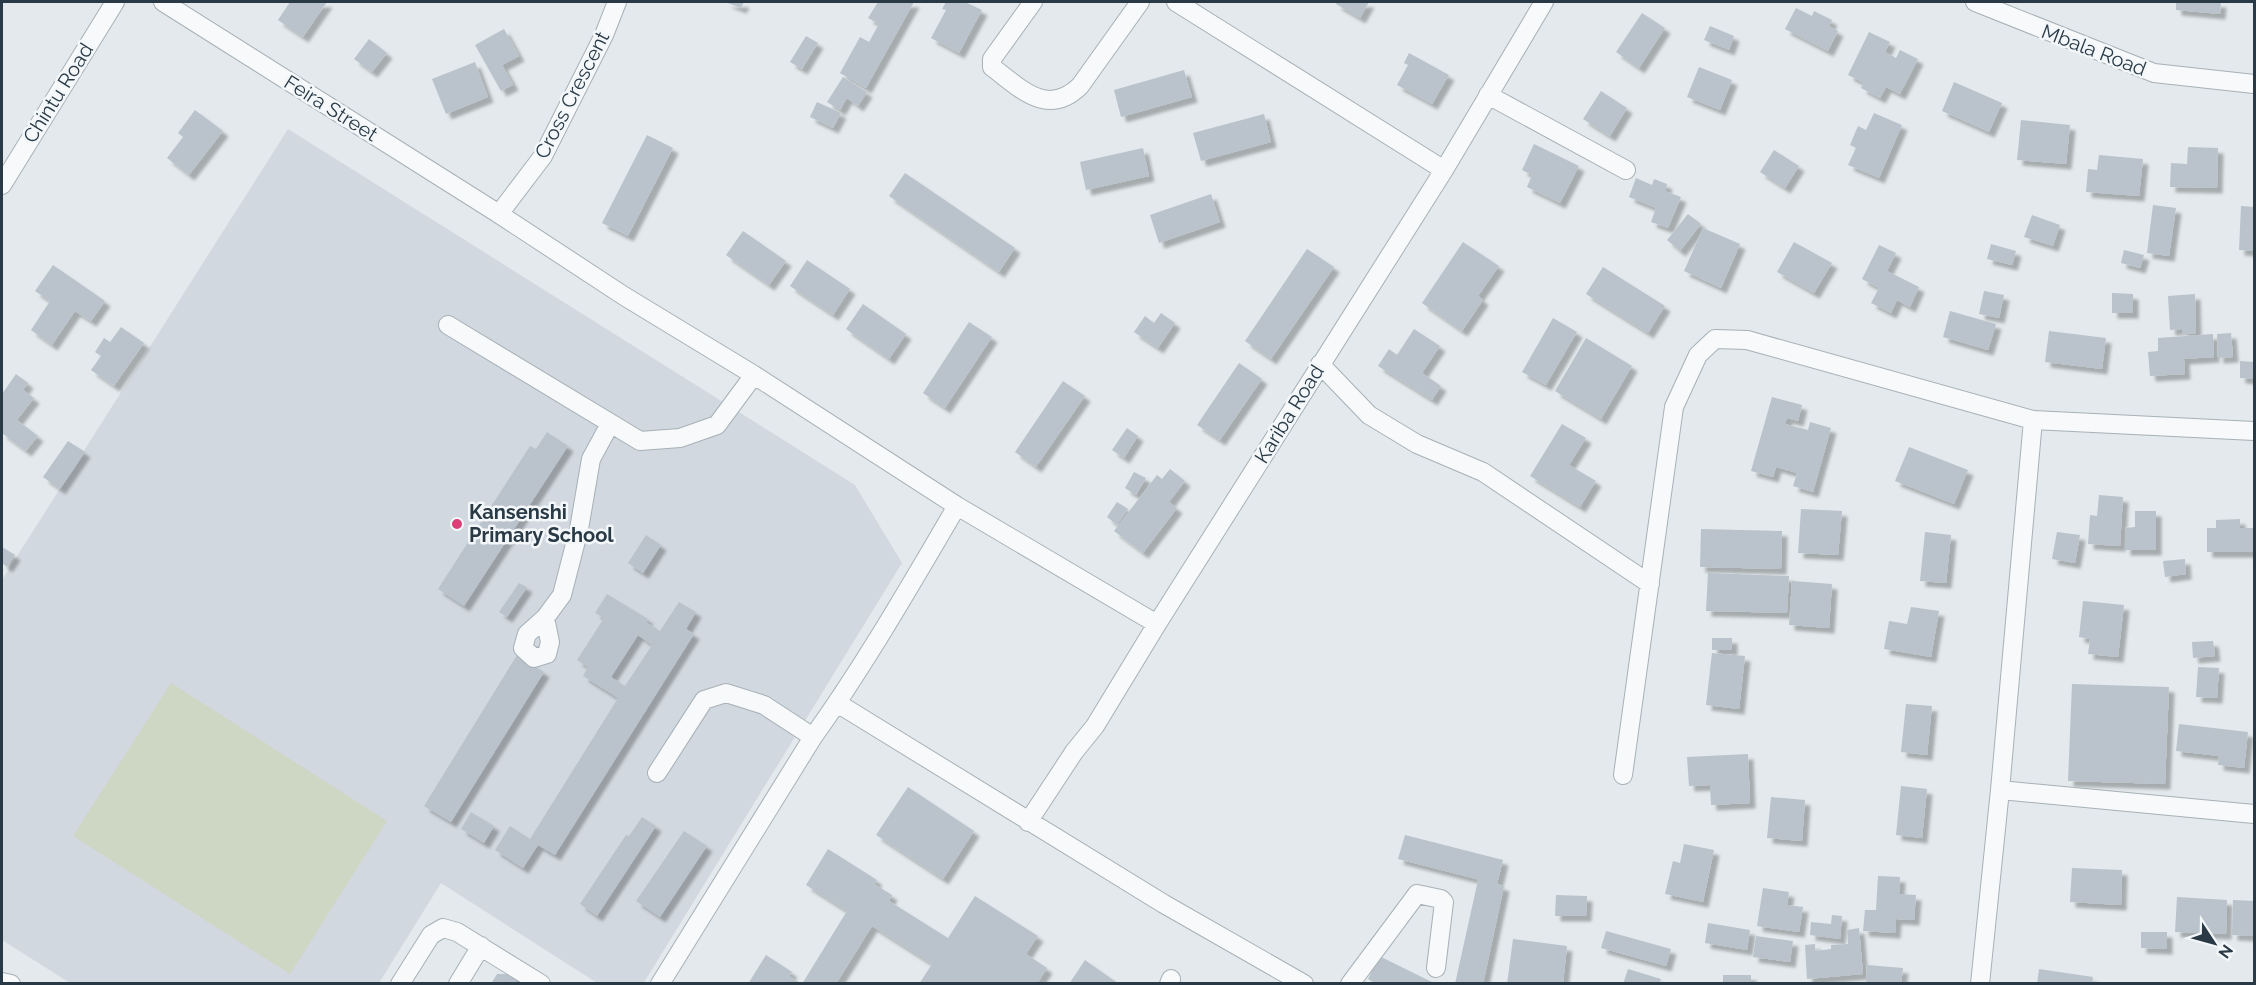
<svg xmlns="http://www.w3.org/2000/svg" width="2256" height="985" font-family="Raleway,sans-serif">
  <defs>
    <filter id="shadow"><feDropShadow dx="5.5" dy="5.5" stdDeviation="1.5" flood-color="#0004"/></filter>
  </defs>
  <rect width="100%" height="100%" fill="#e3e9ec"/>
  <path fill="#d1d8df" d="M 288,129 L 855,485 L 902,563 L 643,984 L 597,983 L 441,883 L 379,983 L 70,983 L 2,940 L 2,580 Z"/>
  <path fill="#cdd7c4" d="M 171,683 L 387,821 L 290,974 L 73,836 Z"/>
  <path fill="#bac3cb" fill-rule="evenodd" filter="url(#shadow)" d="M 290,2 L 327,2 L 303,37 L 278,20 Z
    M 725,2 L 744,2 L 741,8 Z
    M 878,2 L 914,2 L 866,88 L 840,73 L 860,37 L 869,42 L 879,24 L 868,18 Z
    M 946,2 L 968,2 L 967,3 L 982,10 L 959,53 L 931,38 L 946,10 L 942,9 Z
    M 1337,2 L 1369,2 L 1360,18 L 1336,4 Z
    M 2176,2 L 2221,2 L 2220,14 L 2176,10 Z
    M 1796,8 L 1812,16 L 1814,11 L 1832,20 L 1829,26 L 1838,31 L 1828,51 L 1785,29 Z
    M 1642,13 L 1665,28 L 1639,68 L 1616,52 Z
    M 1710,26 L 1734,36 L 1729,50 L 1704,40 Z
    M 504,29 L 519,56 L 502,65 L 513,85 L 501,91 L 475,45 Z
    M 1869,32 L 1890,42 L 1885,52 L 1896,58 L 1900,50 L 1918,59 L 1900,94 L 1886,87 L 1880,98 L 1861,88 L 1864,83 L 1848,75 Z
    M 806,36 L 818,43 L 802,69 L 790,62 Z
    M 369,39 L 387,53 L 372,72 L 354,59 Z
    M 1409,53 L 1449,75 L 1432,104 L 1397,85 L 1408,65 L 1404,63 Z
    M 475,62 L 488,97 L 446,114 L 432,79 Z
    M 1699,67 L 1732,80 L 1720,110 L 1687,97 Z
    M 1184,70 L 1192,97 L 1121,117 L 1114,90 Z
    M 843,77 L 867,92 L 858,106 L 847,98 L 840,110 L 827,102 Z
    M 1954,82 L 2002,103 L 1989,132 L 1942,111 Z
    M 1601,91 L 1627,108 L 1610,136 L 1583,119 Z
    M 817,102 L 841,113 L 833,128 L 810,117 Z
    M 195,110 L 223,131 L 189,175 L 167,158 L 183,137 L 178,133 Z
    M 1874,113 L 1902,125 L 1879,178 L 1848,165 L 1856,148 L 1850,145 L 1858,126 L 1866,130 Z
    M 1264,114 L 1271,142 L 1201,161 L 1193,133 Z
    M 2021,120 L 2070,125 L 2066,164 L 2017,160 Z
    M 647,135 L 673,148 L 628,236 L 602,223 Z
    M 1534,144 L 1579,166 L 1560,203 L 1527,187 L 1532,175 L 1522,170 Z
    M 2188,147 L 2218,148 L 2217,188 L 2170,187 L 2171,163 L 2187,164 Z
    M 1143,148 L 1149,176 L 1086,190 L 1080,162 Z
    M 1774,150 L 1799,166 L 1785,188 L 1760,172 Z
    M 2099,155 L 2143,159 L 2139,196 L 2086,192 L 2088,169 L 2097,170 Z
    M 905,173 L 1015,248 L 999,272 L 889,196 Z
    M 1636,178 L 1652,185 L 1654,179 L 1667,184 L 1665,191 L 1681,197 L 1668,228 L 1651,222 L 1656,208 L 1629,197 Z
    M 1211,194 L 1220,222 L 1159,243 L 1150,215 Z
    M 2153,205 L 2176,208 L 2169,256 L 2147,253 Z
    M 2241,206 L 2254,207 L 2254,251 L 2239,250 Z
    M 1688,214 L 1701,224 L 1680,251 L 1667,240 Z
    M 2032,215 L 2060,225 L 2053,246 L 2024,237 Z
    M 1703,228 L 1740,244 L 1721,288 L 1684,271 Z
    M 743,231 L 786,261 L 769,285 L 726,255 Z
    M 1463,242 L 1499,266 L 1478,296 L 1483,300 L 1462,331 L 1422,303 Z
    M 1794,242 L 1832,263 L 1814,293 L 1777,272 Z
    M 1991,244 L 2016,251 L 2012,265 L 1987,259 Z
    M 1879,245 L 1896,253 L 1887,271 L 1919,287 L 1910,307 L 1897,300 L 1891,313 L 1871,303 L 1879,288 L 1862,279 Z
    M 1307,249 L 1334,267 L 1271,359 L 1245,341 Z
    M 2124,250 L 2144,255 L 2140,268 L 2121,263 Z
    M 807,260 L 850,289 L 833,315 L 790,286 Z
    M 53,265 L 105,301 L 91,321 L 75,311 L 52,345 L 31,330 L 50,301 L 35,291 Z
    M 1603,267 L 1665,306 L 1648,333 L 1586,294 Z
    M 1984,291 L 2004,295 L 1999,318 L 1979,314 Z
    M 2112,293 L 2133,294 L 2133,313 L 2112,313 Z
    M 2195,294 L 2196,333 L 2182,334 L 2182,329 L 2170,330 L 2168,296 Z
    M 863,304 L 906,334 L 889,359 L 846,329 Z
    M 1950,311 L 1996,324 L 1988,350 L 1943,337 Z
    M 1161,313 L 1175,323 L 1158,348 L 1134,332 L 1145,316 L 1154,323 Z
    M 1553,318 L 1577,332 L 1546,385 L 1522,372 Z
    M 969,322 L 992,337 L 945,408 L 923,393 Z
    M 121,327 L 144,343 L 114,386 L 91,370 L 101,356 L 95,352 L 104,338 L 110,342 Z
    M 1414,329 L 1440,346 L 1422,373 L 1441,386 L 1432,400 L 1378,366 L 1389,349 L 1397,355 Z
    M 2049,331 L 2106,338 L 2102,369 L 2045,362 Z
    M 2231,333 L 2233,357 L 2218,358 L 2217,334 Z
    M 2213,334 L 2214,357 L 2184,359 L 2185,374 L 2150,376 L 2148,352 L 2158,351 L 2158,338 Z
    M 1586,338 L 1632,366 L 1601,419 L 1555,391 Z
    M 2240,361 L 2254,362 L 2254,379 L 2240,378 Z
    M 1239,363 L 1262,379 L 1220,440 L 1197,425 Z
    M 16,374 L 28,383 L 23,390 L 34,398 L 17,420 L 38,436 L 26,451 L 2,433 L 2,394 Z
    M 1063,381 L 1085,396 L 1036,467 L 1015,452 Z
    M 1772,397 L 1802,405 L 1798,421 L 1787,418 L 1785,424 L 1808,430 L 1810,422 L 1831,428 L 1813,492 L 1793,486 L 1797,473 L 1776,467 L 1773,477 L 1751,471 Z
    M 1562,424 L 1586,438 L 1569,465 L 1596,481 L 1580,507 L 1530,476 Z
    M 1127,428 L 1138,436 L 1124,458 L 1112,450 Z
    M 547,432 L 568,446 L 464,606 L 438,589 L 530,446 L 536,449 Z
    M 68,441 L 85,452 L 60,489 L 43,477 Z
    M 1909,447 L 1968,470 L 1954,504 L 1895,481 Z
    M 1170,469 L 1185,481 L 1169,502 L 1177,508 L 1143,553 L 1114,531 L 1157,475 L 1162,479 Z
    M 1134,472 L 1146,478 L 1136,495 L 1125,488 Z
    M 2099,495 L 2123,497 L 2120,546 L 2088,544 L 2090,515 L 2097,516 Z
    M 1117,502 L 1128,509 L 1117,525 L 1107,517 Z
    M 1801,509 L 1842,511 L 1838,555 L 1798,553 Z
    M 2135,511 L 2156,511 L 2156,550 L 2125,550 L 2125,528 L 2135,527 Z
    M 2240,519 L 2240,528 L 2254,528 L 2254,552 L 2207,552 L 2207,528 L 2216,528 L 2216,520 Z
    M 1701,529 L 1782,531 L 1781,569 L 1700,567 Z
    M 1925,532 L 1951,535 L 1946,583 L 1920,581 Z
    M 2057,532 L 2080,535 L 2075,563 L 2052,559 Z
    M 646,535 L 661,545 L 643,573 L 628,563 Z
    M 2,547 L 15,555 L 7,567 L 2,563 Z
    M 2185,559 L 2186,574 L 2165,577 L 2163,561 Z
    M 1708,573 L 1789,576 L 1787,613 L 1706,611 Z
    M 1792,581 L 1832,584 L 1829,628 L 1789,625 Z
    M 519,583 L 527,587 L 507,617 L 499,612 Z
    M 607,594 L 648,619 L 646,622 L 660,631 L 679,602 L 696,612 L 686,629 L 694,634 L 555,855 L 538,845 L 523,868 L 495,850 L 510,826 L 530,839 L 618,698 L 583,676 L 588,667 L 577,660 L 604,618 L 595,613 ZM 638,635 L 652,645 L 625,686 L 611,677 Z
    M 2083,601 L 2124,605 L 2118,657 L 2088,654 L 2090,639 L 2079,637 Z
    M 1911,607 L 1939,611 L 1931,657 L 1884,649 L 1889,621 L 1907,624 Z
    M 1712,638 L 1732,638 L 1732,650 L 1712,650 Z
    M 2213,641 L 2215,656 L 2193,658 L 2192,642 Z
    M 1712,653 L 1745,656 L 1739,709 L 1706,705 Z
    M 517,655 L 544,672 L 451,822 L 424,806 Z
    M 2198,667 L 2219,668 L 2217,698 L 2196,697 Z
    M 2072,684 L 2169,687 L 2165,784 L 2068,781 Z
    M 1906,704 L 1932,706 L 1927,755 L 1901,752 Z
    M 2179,724 L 2248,732 L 2244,768 L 2218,765 L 2219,756 L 2176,751 Z
    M 1748,754 L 1750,803 L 1711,805 L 1710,785 L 1689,786 L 1687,757 Z
    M 1901,786 L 1927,789 L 1922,838 L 1896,835 Z
    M 908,787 L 974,831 L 943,879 L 876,835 Z
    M 1771,797 L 1805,800 L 1802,841 L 1767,838 Z
    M 471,812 L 494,826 L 484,843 L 461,829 Z
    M 642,817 L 656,826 L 597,916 L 580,904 L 626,835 L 629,836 Z
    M 684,831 L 707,846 L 660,917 L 636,901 Z
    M 1405,835 L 1503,860 L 1497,884 L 1504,886 L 1483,984 L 1455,984 L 1478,880 L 1488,882 L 1398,859 Z
    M 1684,844 L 1714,850 L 1703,902 L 1665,894 L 1673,861 L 1680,863 Z
    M 828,849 L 877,880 L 874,884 L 892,895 L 889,901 L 948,938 L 975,896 L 1038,936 L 1026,954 L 1047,968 L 1037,984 L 919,984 L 932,964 L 872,926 L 836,984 L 802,984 L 847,911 L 806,885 Z
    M 2072,868 L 2122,870 L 2121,905 L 2070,902 Z
    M 1878,876 L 1900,877 L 1899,894 L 1916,895 L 1914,920 L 1896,919 L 1895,933 L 1863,931 L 1865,910 L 1876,910 Z
    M 1763,888 L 1789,892 L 1787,905 L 1803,907 L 1799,932 L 1757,926 Z
    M 1556,895 L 1587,896 L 1586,916 L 1555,916 Z
    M 2177,897 L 2227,900 L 2226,934 L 2175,932 Z
    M 2233,900 L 2254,901 L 2254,936 L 2232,935 Z
    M 1832,915 L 1842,916 L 1840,939 L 1810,935 L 1811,922 L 1831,924 Z
    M 1708,923 L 1750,930 L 1747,950 L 1705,943 Z
    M 1859,928 L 1863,974 L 1807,979 L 1805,945 L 1815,944 L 1815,951 L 1831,949 L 1831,945 L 1848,944 L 1847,930 Z
    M 1606,931 L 1671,949 L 1666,966 L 1601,948 Z
    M 2141,932 L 2167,932 L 2167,949 L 2141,948 Z
    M 1756,936 L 1793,941 L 1790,962 L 1753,957 Z
    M 1513,939 L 1567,946 L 1563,984 L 1507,984 Z
    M 766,955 L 792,972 L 789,976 L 802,984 L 748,984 Z
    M 1379,956 L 1436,984 L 1376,984 L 1368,979 Z
    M 1085,960 L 1119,984 L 1069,984 Z
    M 1867,965 L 1903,968 L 1901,984 L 1866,983 Z
    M 1628,969 L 1661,979 L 1659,984 L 1623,984 Z
    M 2039,969 L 2093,977 L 2092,984 L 2037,984 Z
    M 497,974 L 515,974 L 516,984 L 491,984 Z
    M 1723,975 L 1751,975 L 1751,984 L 1723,984 Z"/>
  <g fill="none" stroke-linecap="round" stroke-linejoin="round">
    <g stroke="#a7b1b7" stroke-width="20">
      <path id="minor" d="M 163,2 L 499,214 L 624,296 L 754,375 L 957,506 L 1157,624
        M 1033,2 L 992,59 L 992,67 C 1020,88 1047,118 1080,86 L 1140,2
        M 1176,2 L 1444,170
        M 1975,2 L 2154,73 L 2254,84
        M 1488,95 L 1626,170
        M 2,185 L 115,2
        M 499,214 L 543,156 L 604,35 L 617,2
        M 448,325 L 640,441 L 680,438 L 717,425 L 754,375
        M 1320,364 L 1369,415 L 1417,444 L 1483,472 L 1650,584
        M 545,618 L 550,642 L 547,654 L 534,658 L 523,648 L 527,634 L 545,618 L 562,595 L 579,529 L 591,459 L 610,424
        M 837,703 L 1164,904 L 1304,984
        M 657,773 L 704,700 L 726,693 L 764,705 L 813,737
        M 1623,775 L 1674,407 L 1698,355 L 1715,339 L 1747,340 L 2033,420 L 2254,431
        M 2000,790 L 2254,814
        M 1028,822 L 1074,752 L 1095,726 L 1157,624 L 1444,170 L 1544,2
        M 2,982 L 11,984
        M 400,984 L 431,935 L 443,928 L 457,932 L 541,984
        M 458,984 L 481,946
        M 660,984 L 813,737 C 866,663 911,584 957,506
        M 1169,984 L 1171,979
        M 1350,984 L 1417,894 L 1441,899 L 1444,902 L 1436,968
        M 1980,984 L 2000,790 L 2033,420"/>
    </g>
    <use href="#minor" stroke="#f7f9fa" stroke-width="18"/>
  </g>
  <circle fill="#da4078" stroke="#f3f7f9" stroke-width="2" cx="457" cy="524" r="6"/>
  <g text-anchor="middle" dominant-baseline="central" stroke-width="5" stroke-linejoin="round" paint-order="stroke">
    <g font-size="20" fill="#293a46" stroke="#f3f7f9">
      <text transform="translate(2094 50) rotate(21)">Mbala Road</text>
      <text transform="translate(58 93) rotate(-58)">Chintu Road</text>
      <text transform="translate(572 95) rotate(-63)">Cross Crescent</text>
      <text transform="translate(331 108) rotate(32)">Feira Street</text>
      <text transform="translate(1289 414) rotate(-58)">Kariba Road</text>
    </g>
    <g font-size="20" font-weight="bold" fill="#293a46" stroke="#f3f7f9" text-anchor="start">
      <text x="469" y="512">Kansenshi<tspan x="469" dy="23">Primary School</tspan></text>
    </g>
  </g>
  <rect width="2256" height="985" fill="none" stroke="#293a46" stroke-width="6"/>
  <g transform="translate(2214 943) rotate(126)" stroke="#f3f7f9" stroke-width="4.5" paint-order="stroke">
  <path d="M0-4.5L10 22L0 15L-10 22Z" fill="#293a46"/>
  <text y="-9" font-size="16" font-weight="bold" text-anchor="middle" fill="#293a46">N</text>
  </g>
</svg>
